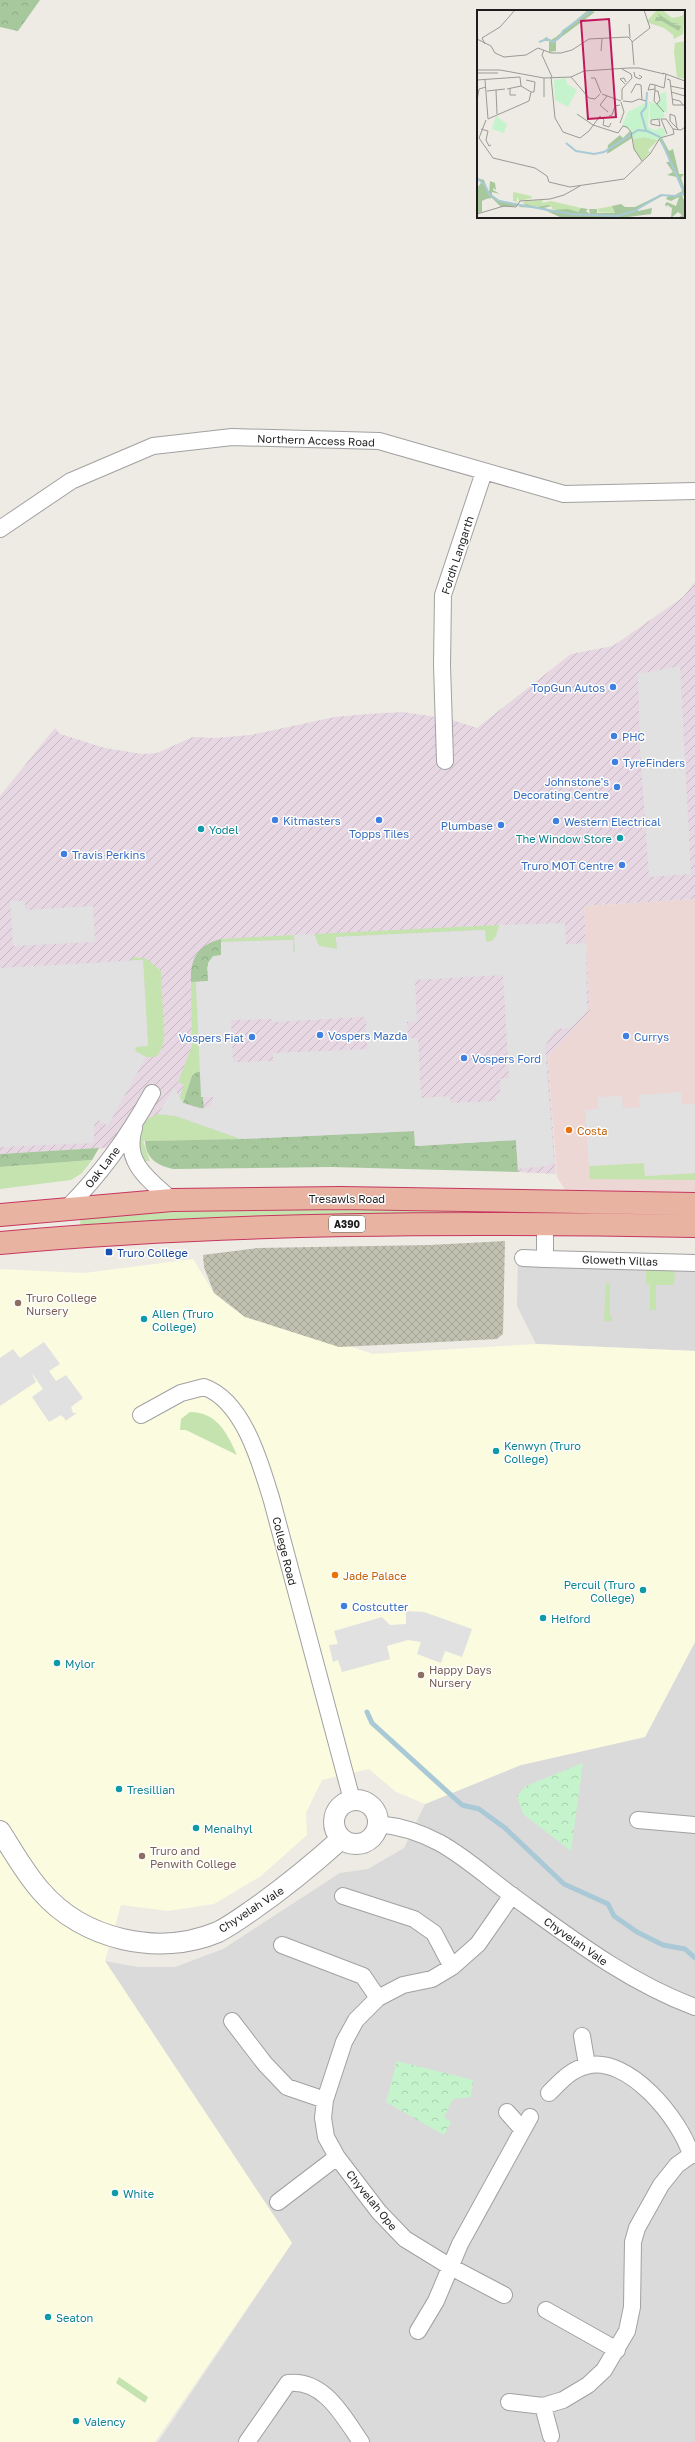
<svg xmlns="http://www.w3.org/2000/svg" width="695" height="2442" font-family="'Golos Text',sans-serif">
  <defs>
    <pattern id="industrial-furrows" width="10" height="10" patternUnits="userSpaceOnUse"><rect width="10" height="10" fill="#e6d7e2"/><path d="M-1 1l2-2M0 10L10 0M9 11l2-2" fill="none" stroke="#c5b8c1"/></pattern>
    <pattern id="construction-cross-hatch" width="8" height="8" patternUnits="userSpaceOnUse"><rect width="8" height="8" fill="#c0c1b1"/><path d="M0 0l8 8M0 8l8-8" fill="none" stroke="#a5a598"/></pattern>
    <pattern id="forest-crowns" width="20" height="18" patternUnits="userSpaceOnUse"><rect width="20" height="18" fill="#a7c89d"/><path d="M2 6a3 3 0 1 1 6 0M12 15a3 3 0 1 1 6 0" fill="none" stroke="#8fab87"/></pattern>
    <pattern id="park-crowns" width="20" height="18" patternUnits="userSpaceOnUse"><rect width="20" height="18" fill="#c5f3cc"/><path d="M2 6a3 3 0 1 1 6 0M12 15a3 3 0 1 1 6 0" fill="none" stroke="#a9d0af"/></pattern>
  </defs>
  <rect width="100%" height="100%" fill="#edebe4"/>
  <path fill="#dbdada" d="M 518,1253 L 695,1254 L 695,1351 L 536,1344 L 517,1306 Z
    M 695,1642 L 695,2442 L 158,2442 L 292,2243 L 105,1961 L 138,1967 L 175,1967 L 223,1949 L 340,1873 L 368,1869 L 404,1848 L 425,1804 L 521,1765 L 645,1737 Z"/>
  <path fill="#edd7d5" d="M 695,899 L 695,1204 L 572,1201 L 557,1177 L 548,1057 L 590,1011 L 584,906 Z"/>
  <path fill="url(#industrial-furrows)" d="M 695,582 L 695,899 L 584,906 L 590,1011 L 548,1057 L 556,1174 L 518,1172 L 516,1140 L 415,1146 L 241,1139 L 140,1141 L 107,1148 L 0,1154 L 0,796 L 55,728 L 60,734 L 105,748 L 142,754 L 157,753 L 193,737 L 215,738 L 251,735 L 335,717 L 368,714 L 403,712 L 449,719 L 477,728 L 571,654 L 613,646 L 683,597 Z"/>
  <path fill="#fafbdf" d="M 193,1259 L 214,1293 L 232,1307 L 373,1354 L 536,1344 L 695,1351 L 695,1642 L 645,1737 L 521,1765 L 425,1804 L 396,1792 L 369,1769 L 322,1780 L 306,1813 L 307,1835 L 261,1876 L 214,1904 L 168,1911 L 121,1905 L 105,1961 L 292,2243 L 155,2442 L 0,2442 L 0,1269 L 84,1273 Z"/>
  <path fill="url(#construction-cross-hatch)" d="M 505,1241 L 503,1334 L 497,1339 L 421,1343 L 339,1347 L 245,1317 L 214,1293 L 204,1267 L 203,1255 L 258,1248 L 430,1245 Z"/>
  <path fill="#c5e3af" d="M 499,925 C 499,934 495,942 486,942 L 485,930 L 479,930 L 336,937 L 337,949 L 319,946 L 314,934 Z
    M 294,935 L 295,951 L 293,952 L 293,940 L 221,942 L 221,939 Z
    M 133,957 L 147,959 L 161,971 L 164,1038 L 162,1048 L 156,1057 L 146,1057 L 135,1051 L 136,1047 L 148,1046 L 143,960 L 131,960 Z
    M 191,982 L 196,982 L 200,1072 L 192,1076 L 183,1103 L 179,1099 L 184,1085 L 178,1082 L 192,1046 Z
    M 158,1114 L 176,1116 L 241,1139 L 143,1141 L 150,1161 L 141,1161 C 134,1143 138,1120 158,1114 Z
    M 92,1160 L 82,1173 L 71,1180 L 0,1189 L 0,1167 Z
    M 644,1163 L 645,1176 L 695,1173 L 695,1180 L 590,1179 L 589,1166 Z
    M 394,1207 L 695,1214 L 695,1219 L 81,1230 L 80,1219 L 186,1211 Z
    M 646,1269 L 675,1269 L 674,1285 L 656,1285 L 656,1310 L 650,1310 L 650,1284 L 646,1284 Z
    M 606,1283 L 610,1284 L 610,1316 L 612,1316 L 612,1321 L 604,1321 Z
    M 190,1412 C 217,1412 227,1433 237,1455 L 186,1430 L 180,1430 L 181,1419 Z
    M 119,2377 L 148,2397 L 145,2403 L 116,2383 Z"/>
  <path fill="url(#forest-crowns)" d="M 0,0 L 40,0 L 18,31 L 0,27 Z
    M 221,939 L 221,955 L 207,967 L 208,981 L 191,982 C 190,960 197,945 221,939 Z
    M 197,1072 L 200,1072 L 204,1109 L 183,1103 L 192,1076 Z
    M 415,1131 L 416,1146 L 516,1140 L 518,1172 L 331,1167 L 174,1169 C 158,1166 146,1159 145,1141 L 241,1139 Z
    M 99,1148 L 92,1160 L 0,1167 L 0,1154 Z"/>
  <path fill="url(#park-crowns)" d="M 583,1763 L 571,1851 L 523,1814 L 517,1796 L 526,1786 Z
    M 397,2061 L 473,2080 L 471,2097 L 453,2099 L 444,2117 L 451,2122 L 444,2135 L 386,2102 Z"/>
  <path fill="#e1e1e1" fill-rule="evenodd" d="M 680,666 L 691,874 L 649,877 L 640,748 L 638,674 Z
    M 10,901 L 25,901 L 25,910 L 93,906 L 95,942 L 13,946 Z
    M 565,923 L 566,944 L 586,943 L 587,1011 L 571,1028 L 556,1029 L 545,1046 L 554,1162 L 547,1166 L 518,1169 L 516,1140 L 415,1146 L 414,1131 L 241,1139 L 176,1116 L 158,1114 L 174,1088 L 183,1103 L 199,1109 L 209,1107 L 213,1102 L 213,1097 L 201,1097 L 196,982 L 208,981 L 208,963 L 213,956 L 221,955 L 221,942 L 293,940 L 293,952 L 295,951 L 294,935 L 314,934 L 319,946 L 337,949 L 336,937 L 485,930 L 486,942 L 492,941 L 496,936 L 499,925 ZM 503,975 L 509,1078 L 500,1079 L 500,1095 L 496,1095 L 496,1101 L 451,1103 L 450,1096 L 421,1098 L 418,1038 L 408,1038 L 407,1022 L 417,1021 L 415,980 ZM 366,1017 L 367,1049 L 273,1053 L 273,1061 L 233,1062 L 231,1020 L 272,1019 L 272,1022 Z
    M 143,960 L 148,1046 L 136,1047 L 135,1051 L 146,1057 L 108,1126 L 98,1120 L 94,1126 L 94,1143 L 0,1147 L 0,968 Z
    M 681,1092 L 682,1104 L 695,1104 L 695,1173 L 645,1176 L 644,1163 L 589,1166 L 585,1110 L 598,1109 L 598,1097 L 622,1096 L 623,1108 L 640,1107 L 639,1095 Z
    M 44,1342 L 60,1364 L 49,1371 L 56,1381 L 66,1375 L 83,1398 L 71,1407 L 73,1413 L 77,1413 L 65,1421 L 65,1419 L 61,1415 L 49,1422 L 32,1397 L 43,1389 L 31,1372 L 36,1382 L 0,1406 L 0,1358 L 13,1349 L 20,1358 Z
    M 406,1611 L 424,1612 L 472,1629 L 462,1657 L 445,1651 L 441,1663 L 417,1654 L 421,1642 L 408,1640 L 387,1646 L 390,1659 L 342,1672 L 338,1660 L 333,1662 L 329,1645 L 338,1644 L 334,1631 L 382,1617 L 390,1625 L 406,1624 Z"/>
  <g fill="none" stroke-linecap="round" stroke-linejoin="round">
    <path stroke="#a9c9d7" stroke-width="5" d="M 367,1712 L 372,1723 L 462,1805 L 479,1809 L 505,1828 L 564,1884 L 608,1904 L 614,1916 L 637,1932 L 663,1945 L 685,1949 L 695,1958"/>
    <g stroke="#a1a1a1" stroke-width="18">
      <path id="minor" d="M 0,529 L 71,481 L 153,446 L 232,437 L 379,441 L 564,494 L 695,491
        M 445,761 L 442,665 L 443,595 L 484,472
        M 134,1128 C 123,1162 148,1179 172,1200
        M 67,1208 C 101,1174 129,1135 152,1093
        M 545,1224 L 545,1259 L 695,1263
        M 523,1258 L 545,1259
        M 141,1415 L 181,1393 L 204,1387 C 244,1401 261,1465 272,1501 L 352,1800
        M 638,1820 L 695,1825
        M 378,1824 C 439,1830 468,1863 514,1897 C 572,1939 628,1982 695,2007
        M 343,1896 L 414,1919 L 434,1933 L 452,1967
        M 282,1945 L 363,1976 L 378,1998
        M 232,2021 L 265,2064 L 287,2087 L 325,2100
        M 582,2036 L 587,2065
        M 549,2093 C 560,2082 570,2070 586,2066 C 628,2054 681,2120 691,2155
        M 507,2112 L 522,2129
        M 278,2202 L 337,2157
        M 504,2295 L 449,2266 L 405,2239 L 379,2212 L 337,2157 L 326,2137 L 323,2118 L 325,2100 L 344,2042 L 356,2020 L 378,1998 L 403,1985 L 432,1979 L 452,1967 L 478,1944 L 512,1895
        M 546,2310 L 617,2350
        M 418,2331 L 436,2301 L 460,2244 L 530,2117
        M 509,2402 L 543,2406 L 563,2400 L 588,2385 L 604,2370 L 627,2331 L 632,2307 L 633,2242 L 637,2228 L 661,2185 L 677,2165 L 691,2155 L 695,2155
        M 543,2406 L 551,2436
        M 247,2442 L 288,2383 C 324,2379 343,2416 361,2442"/>
    </g>
    <g stroke="#a1a1a1" stroke-width="22">
      <path id="tertiary" d="M334 1822a22 22 0 1 1 44 0a22 22 0 1 1-44 0Z
        M 0,1831 C 13,1851 25,1873 41,1891 C 83,1940 159,1957 218,1932 C 230,1926 241,1918 251,1911 C 284,1888 311,1866 341,1839"/>
    </g>
    <g stroke="#c7365f" stroke-width="24">
      <path id="trunk" d="M 0,1215 L 172,1200 L 341,1198 L 695,1204
        M 0,1243 C 231,1222 463,1222 695,1226"/>
    </g>
    <use href="#minor" stroke="#fff" stroke-width="16"/>
    <use href="#tertiary" stroke="#fff" stroke-width="20"/>
    <use href="#trunk" stroke="#e8b4a1" stroke-width="22"/>
  </g>
  <g fill="#3f7fe0" stroke="#fff" stroke-width="1.5">
    <circle cx="613" cy="687" r="4"/>
    <circle cx="614" cy="736" r="4"/>
    <circle cx="615" cy="762" r="4"/>
    <circle cx="617" cy="787" r="4"/>
    <circle cx="275" cy="820" r="4"/>
    <circle cx="379" cy="820" r="4"/>
    <circle cx="556" cy="821" r="4"/>
    <circle cx="501" cy="825" r="4"/>
    <circle cx="64" cy="854" r="4"/>
    <circle cx="622" cy="865" r="4"/>
    <circle cx="320" cy="1035" r="4"/>
    <circle cx="626" cy="1036" r="4"/>
    <circle cx="252" cy="1037" r="4"/>
    <circle cx="464" cy="1058" r="4"/>
    <circle cx="344" cy="1606" r="4"/>
  </g>
  <g fill="#0f9aa8" stroke="#fff" stroke-width="1.5">
    <circle cx="201" cy="829" r="4"/>
    <circle cx="620" cy="838" r="4"/>
    <circle cx="144" cy="1319" r="4"/>
    <circle cx="496" cy="1451" r="4"/>
    <circle cx="643" cy="1590" r="4"/>
    <circle cx="543" cy="1618" r="4"/>
    <circle cx="57" cy="1663" r="4"/>
    <circle cx="119" cy="1789" r="4"/>
    <circle cx="196" cy="1828" r="4"/>
    <circle cx="115" cy="2193" r="4"/>
    <circle cx="48" cy="2317" r="4"/>
    <circle cx="76" cy="2421" r="4"/>
  </g>
  <g fill="#e8710a" stroke="#fff" stroke-width="1.5">
    <circle cx="569" cy="1130" r="4"/>
    <circle cx="335" cy="1575" r="4"/>
  </g>
  <rect fill="#1a4fb4" stroke="#fff" stroke-width="1.5" x="105" y="1248" width="8" height="8" rx="2"/>
  <g fill="#8d6e63" stroke="#fff" stroke-width="1.5">
    <circle cx="18" cy="1303" r="4"/>
    <circle cx="421" cy="1675" r="4"/>
    <circle cx="142" cy="1856" r="4"/>
  </g>
  <g text-anchor="middle" dominant-baseline="central" stroke-width="3" stroke-linejoin="round" paint-order="stroke">
    <rect fill="#fff" stroke="#616161" stroke-width="1" x="329" y="1216" width="36" height="16" rx="3"/>
    <g font-size="10" font-weight="bold" fill="#1d1d1d">
      <text x="347" y="1224">A390</text>
    </g>
    <g font-size="11" fill="#1d1d1d" stroke="#fff">
      <text transform="translate(316 440) rotate(2)">Northern Access Road</text>
      <text transform="translate(457 555) rotate(-72)">Fordh Langarth</text>
      <text transform="translate(102 1167) rotate(-52)">Oak Lane</text>
      <text x="347" y="1198">Tresawls Road</text>
      <text transform="translate(620 1260) rotate(2)">Gloweth Villas</text>
      <text transform="translate(285 1551) rotate(76)">College Road</text>
      <text transform="translate(251 1909) rotate(-33)">Chyvelah Vale</text>
      <text transform="translate(576 1941) rotate(35)">Chyvelah Vale</text>
      <text transform="translate(372 2200) rotate(51)">Chyvelah Ope</text>
    </g>
    <g font-size="11" fill="#366cbe" stroke="#fff" text-anchor="start">
      <text x="605" y="687" text-anchor="end">TopGun Autos</text>
      <text x="622" y="736">PHC</text>
      <text x="623" y="762">TyreFinders</text>
      <text x="609" y="781" text-anchor="end">Johnstone's<tspan x="609" dy="13">Decorating Centre</tspan></text>
      <text x="283" y="820">Kitmasters</text>
      <text x="564" y="821">Western Electrical</text>
      <text x="493" y="825" text-anchor="end">Plumbase</text>
      <text x="379" y="833" text-anchor="middle">Topps Tiles</text>
      <text x="72" y="854">Travis Perkins</text>
      <text x="614" y="865" text-anchor="end">Truro MOT Centre</text>
      <text x="328" y="1035">Vospers Mazda</text>
      <text x="634" y="1036">Currys</text>
      <text x="244" y="1037" text-anchor="end">Vospers Fiat</text>
      <text x="472" y="1058">Vospers Ford</text>
      <text x="352" y="1606">Costcutter</text>
    </g>
    <g font-size="11" fill="#0d838f" stroke="#fff" text-anchor="start">
      <text x="209" y="829">Yodel</text>
      <text x="612" y="838" text-anchor="end">The Window Store</text>
      <text x="152" y="1313">Allen (Truro<tspan x="152" dy="13">College)</tspan></text>
      <text x="504" y="1445">Kenwyn (Truro<tspan x="504" dy="13">College)</tspan></text>
      <text x="635" y="1584" text-anchor="end">Percuil (Truro<tspan x="635" dy="13">College)</tspan></text>
      <text x="551" y="1618">Helford</text>
      <text x="65" y="1663">Mylor</text>
      <text x="127" y="1789">Tresillian</text>
      <text x="204" y="1828">Menalhyl</text>
      <text x="123" y="2193">White</text>
      <text x="56" y="2317">Seaton</text>
      <text x="84" y="2421">Valency</text>
    </g>
    <g font-size="11" fill="#c56008" stroke="#fff" text-anchor="start">
      <text x="577" y="1130">Costa</text>
      <text x="343" y="1575">Jade Palace</text>
    </g>
    <g font-size="11" fill="#164399" stroke="#fff" text-anchor="start">
      <text x="117" y="1252">Truro College</text>
    </g>
    <g font-size="11" fill="#785e54" stroke="#fff" text-anchor="start">
      <text x="26" y="1297">Truro College<tspan x="26" dy="13">Nursery</tspan></text>
      <text x="429" y="1669">Happy Days<tspan x="429" dy="13">Nursery</tspan></text>
      <text x="150" y="1850">Truro and<tspan x="150" dy="13">Penwith College</tspan></text>
    </g>
  </g>
  <g transform="translate(477 10)">
    <rect width="208" height="208" fill="#edebe4"/>
    <path d="M 180,0 L 185,0 L 195,8 L 205,6 L 208,0 L 206,24 L 197,29 L 196,25 L 187,18 L 172,13 L 170,11 ZM 208,31 L 208,69 L 200,67 L 197,42 L 198,33 ZM 167,127 L 181,130 L 171,140 L 173,143 L 165,151 L 157,139 L 156,129 ZM 36,182 L 54,186 L 55,188 L 42,191 L 40,186 L 40,192 L 36,191 ZM 66,190 L 65,193 L 74,191 L 104,198 L 101,202 L 95,202 L 68,198 L 75,199 L 75,197 L 68,195 L 61,197 L 46,194 L 47,191 ZM 135,196 L 138,203 L 119,202 L 122,201 L 120,199 Z" fill="#c5e3af"/>
    <path d="M 111,0 L 118,2 L 79,31 L 79,41 L 72,42 L 72,31 L 65,31 L 69,27 L 74,30 L 79,27 ZM 180,3 L 195,13 L 203,13 L 196,14 L 204,16 L 202,21 L 185,11 L 178,11 L 179,7 L 183,7 ZM 153,121 L 155,128 L 130,144 L 131,135 L 143,125 L 146,128 ZM 185,128 L 192,141 L 196,139 L 202,164 L 207,164 L 204,168 L 208,180 L 208,186 L 205,185 L 208,193 L 208,208 L 201,208 L 205,205 L 201,202 L 194,208 L 195,198 L 190,195 L 189,197 L 188,194 L 190,192 L 199,196 L 202,187 L 194,191 L 189,189 L 191,186 L 185,186 L 161,199 L 161,201 L 175,198 L 174,204 L 151,207 L 85,208 L 63,198 L 41,197 L 49,194 L 60,197 L 70,195 L 74,196 L 67,198 L 75,200 L 91,199 L 101,202 L 104,198 L 111,199 L 109,201 L 113,204 L 112,199 L 120,199 L 120,203 L 138,203 L 135,196 L 144,194 L 148,197 L 158,197 L 183,185 L 198,185 L 205,181 L 200,167 L 190,165 L 196,162 L 189,152 L 192,152 L 191,145 L 182,130 ZM 0,168 L 7,170 L 12,183 L 13,171 L 18,173 L 19,180 L 16,178 L 16,180 L 23,184 L 15,182 L 15,185 L 22,190 L 40,194 L 40,196 L 24,197 L 15,188 L 9,189 L 5,191 L 5,202 L 1,203 L 0,178 L 4,173 Z" fill="#a7c89d"/>
    <path d="M 89,68 L 90,74 L 100,80 L 91,97 L 78,90 L 77,70 ZM 189,81 L 190,103 L 187,102 L 187,107 L 180,110 L 173,109 L 173,95 L 171,91 L 179,94 L 184,90 L 183,84 ZM 170,92 L 172,95 L 171,117 L 178,120 L 186,117 L 189,126 L 181,130 L 167,127 L 156,129 L 152,119 L 145,116 L 151,102 ZM 19,106 L 30,114 L 27,123 L 15,119 Z" fill="#c5f3cc"/>
    <path fill="none" stroke="#a9c9d7" stroke-width="2" d="M 62,32 L 70,29 L 76,32 L 82,28 L 86,21 L 115,0M 169,120 L 164,103 L 169,97 L 170,82M 184,130 L 206,180M 89,133 L 99,141 L 117,144 L 127,142 L 161,120 L 170,121 L 183,127M 0,168 L 8,175 L 12,184 L 22,191 L 93,204 L 140,206 L 157,201 L 184,185 L 198,186 L 208,183"/>
    <path fill="none" stroke="#9a9994" stroke-width="1" d="M 152,14 L 153,28M 0,29 L 14,36 L 18,43 L 27,47 L 49,45 L 61,38 L 74,43 L 84,43 L 95,40 L 112,29 L 151,27 L 155,31 L 157,55M 155,32 L 173,18 L 167,0M 8,34 L 5,28 L 23,17 L 38,0M 67,40 L 65,45 L 75,67M 124,41 L 125,29M 0,60 L 23,60 L 67,68 L 94,67 L 107,61 L 151,58 L 162,58 L 187,64M 157,62 L 158,67 L 163,69 L 165,67 L 162,65M 0,63 L 21,63M 186,63 L 208,71M 74,67 L 78,108 L 86,122 L 103,128 L 112,121 L 123,106 L 127,110 L 126,115 L 132,117 L 134,113M 94,67 L 112,88 L 118,89 L 123,84M 114,68 L 118,68 L 124,83M 190,69 L 193,70 L 196,95 L 208,95M 0,70 L 43,67M 8,70 L 11,109M 49,70 L 58,72 L 57,82 L 54,82M 148,74 L 143,69 L 147,68 L 149,72M 178,75 L 187,78 L 189,64M 193,76 L 208,79M 33,78 L 33,85 L 39,85M 30,79 L 44,76M 178,79 L 171,80 L 173,74 L 178,75 L 178,80 L 177,91 L 187,102M 19,80 L 20,104M 10,81 L 28,79M 178,81 L 181,81 L 183,90 L 180,94M 194,82 L 208,86M 154,83 L 159,74 L 164,75 L 165,90M 125,84 L 144,91M 130,86 L 123,95 L 131,102M 67,87 L 67,68M 195,89 L 203,91 L 206,95M 145,90 L 145,79 L 155,68 L 154,64 L 145,59M 0,91 L 2,79 L 9,77M 146,91 L 155,92 L 162,89 L 169,91M 100,104 L 116,115 L 141,123 L 146,116 L 150,117 L 154,122 L 157,139 L 165,151M 132,106 L 135,105 L 138,96 L 143,95M 11,109 L 52,91 L 54,82 L 44,76 L 43,67M 9,110 L 2,128 L 16,148 L 58,158 L 70,166 L 72,172 L 93,177 L 147,169 L 173,144 L 183,128 L 197,124 L 196,119M 182,110 L 183,116 L 174,114 L 174,110 L 183,109M 143,113 L 147,102 L 144,92M 200,118 L 198,106 L 193,104 L 193,111 L 202,120M 4,119 L 11,121 L 9,130 L 12,136 L 14,135M 190,124 L 184,109 L 189,109 L 196,119 L 204,120 L 208,117M 0,204 L 27,196 L 39,197 L 43,191 L 73,189 L 87,185 L 103,176"/>
    <path fill="#c2185b" fill-opacity="0.15" stroke="#c2185b" stroke-width="2" d="M 132,9 L 139,107 L 111,109 L 104,11 Z"/>
    <rect width="208" height="208" fill="none" stroke="#1d1d1d" stroke-width="2"/>
  </g>
</svg>
